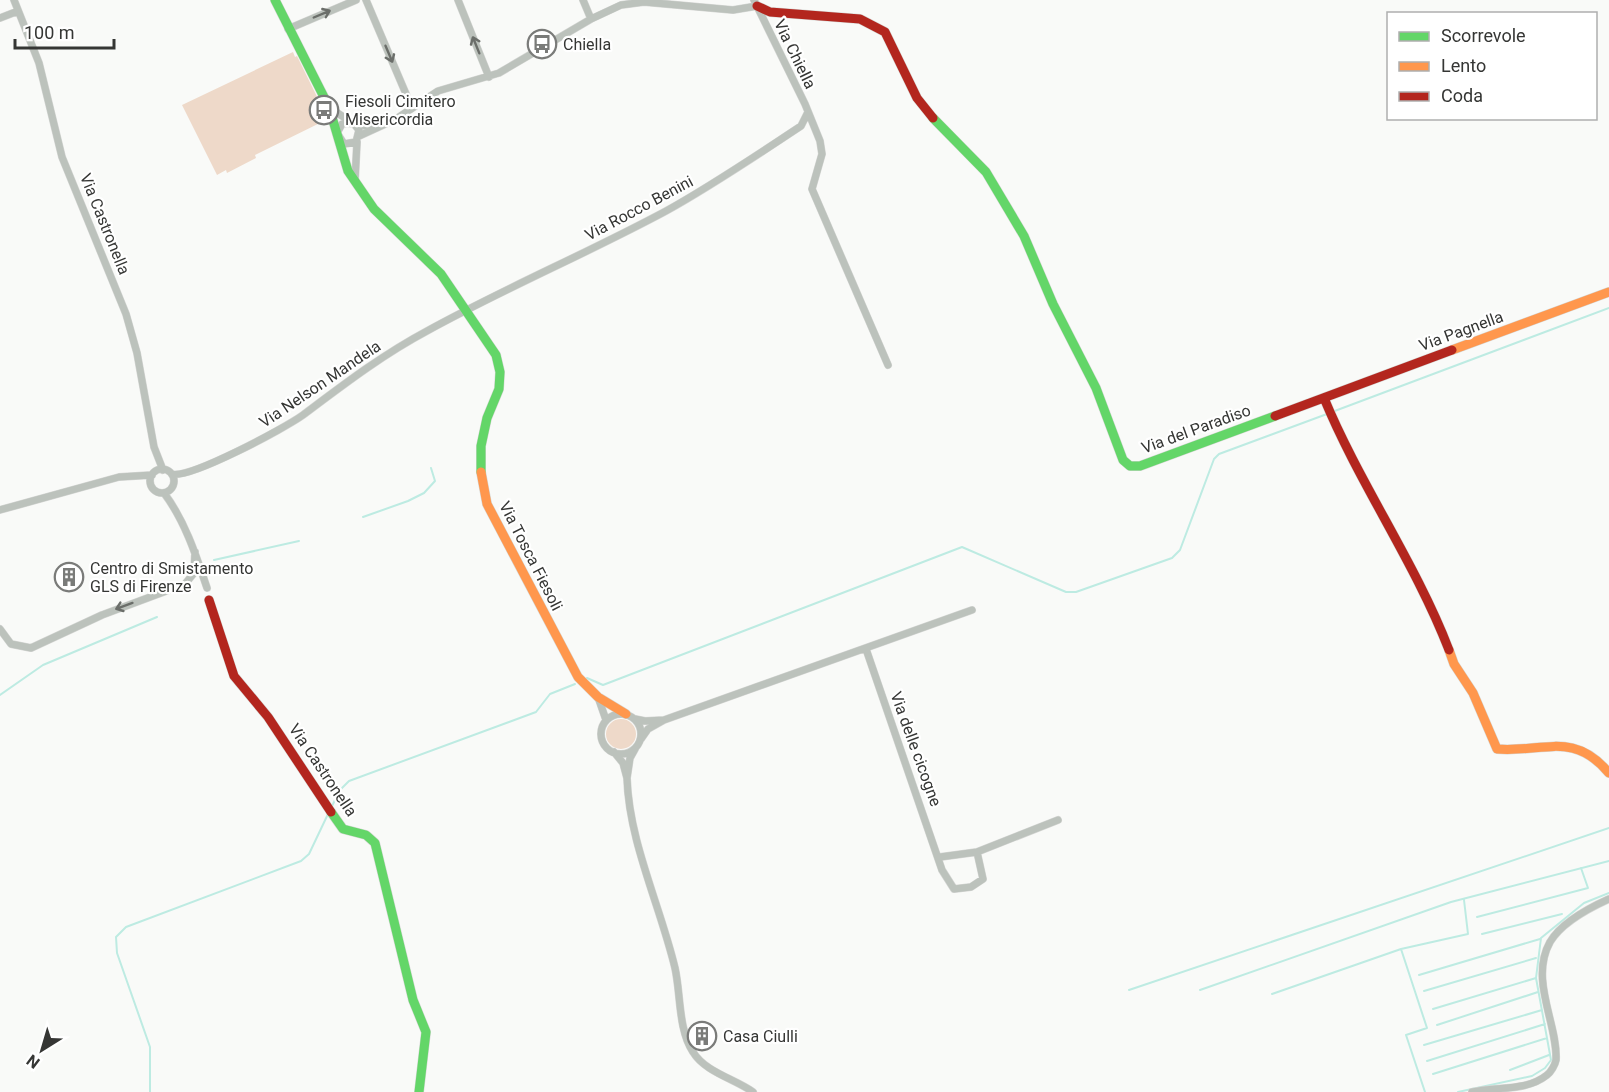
<svg xmlns="http://www.w3.org/2000/svg" width="1609" height="1092" font-family="Roboto,sans-serif">
  <rect width="100%" height="100%" fill="#f9faf8"/>
  <path fill="#eed9c9" d="M 293,52 L 295,57 L 297,56 L 328,119 L 255,155 L 256,158 L 227,173 L 226,170 L 217,175 L 182,105 Z
    M606 734a15 15 0 1 1 30 0a15 15 0 1 1-30 0Z"/>
  <g fill="none" stroke-linecap="round" stroke-linejoin="round">
    <path stroke="#bdebe2" stroke-width="2" d="M 1332,412 L 1609,308
      M 363,517 L 408,501 L 424,493 L 435,481 L 431,468
      M 214,560 L 299,541
      M 587,678 L 603,685 L 962,547 L 1066,592 L 1076,592 L 1172,558 L 1180,550 L 1214,459 L 1219,454 L 1327,414
      M 0,695 L 43,665 L 157,617
      M 332,806 L 340,790 L 349,781 L 536,712 L 550,694 L 575,684
      M 1477,917 L 1588,888 L 1581,868
      M 1482,934 L 1562,914
      M 1401,949 L 1427,1028 L 1406,1035 L 1425,1092
      M 1419,975 L 1540,939
      M 1129,990 L 1609,828
      M 1200,990 L 1451,902 L 1609,861
      M 1424,991 L 1536,958
      M 1272,994 L 1401,949 L 1468,934 L 1464,900
      M 1433,1009 L 1536,978
      M 1437,1025 L 1538,992
      M 1424,1045 L 1542,1010
      M 1427,1061 L 1545,1024
      M 1510,1070 L 1549,1055
      M 1433,1074 L 1547,1038
      M 150,1092 L 150,1047 L 117,953 L 116,937 L 126,927 L 301,861 L 309,854 L 328,814
      M 1458,1092 L 1532,1076 L 1545,1068 L 1551,1060 L 1536,978 L 1541,938 L 1584,903 L 1609,893"/>
    <g stroke="#d6d7d5" stroke-width="8">
      <path id="street" d="M 14,0 L 39,63 L 62,157 L 126,314 L 137,353 L 154,447 L 163,470
        M 366,0 L 412,108
        M 458,0 L 489,77
        M 583,0 L 591,19
        M 754,0 L 805,104 L 820,141 L 822,154 L 812,189 L 888,365
        M 0,18 L 18,11
        M 288,29 L 356,0
        M 330,108 L 354,124 L 359,130 L 356,142 L 344,144 L 337,133 L 342,124 C 352,121 364,126 375,128
        M 359,136 L 396,119 L 438,91 L 499,73 L 591,19 L 621,5 L 644,2 L 733,10 L 757,6
        M 355,181 L 357,142
        M150 481a12 12 0 1 1 24 0a12 12 0 1 1-24 0Z
        M 172,474 C 190,479 285,428 303,415 C 343,385 382,355 427,331 C 505,288 588,253 666,211 C 713,185 757,155 801,126 L 808,112
        M 164,493 C 185,521 196,555 207,588
        M 0,510 L 119,477 L 152,475
        M 0,629 L 11,644 L 31,648 L 102,615 L 185,584 L 194,573 L 195,552
        M 866,649 L 942,870 L 954,889 L 971,887 L 983,879 L 977,852
        M 598,697 L 606,720
        M601 734a20 20 0 1 1 40 0a20 20 0 1 1-40 0Z
        M 635,719 L 645,721 L 664,720 L 648,729 L 641,739
        M 664,720 L 972,610
        M 614,752 L 623,763 L 627,778 L 630,758 L 635,749
        M 627,778 C 629,842 660,905 675,968 C 681,995 678,1029 693,1052 C 705,1072 735,1079 753,1092
        M 940,857 L 977,852 L 1058,820
        M 1472,1092 C 1496,1086 1526,1092 1547,1075 C 1551,1072 1555,1065 1556,1060 C 1558,1024 1529,980 1550,942 C 1562,922 1589,908 1609,899"/>
    </g>
    <g stroke="#d6d7d5" stroke-width="10">
      <path id="fast" d="M 275,0 L 329,107 L 348,171 L 374,209 L 441,274 L 496,355 L 500,372 L 499,389 L 487,418 L 481,446 L 481,472
        M 933,118 L 986,172 L 1024,236 L 1053,304 L 1096,388 L 1123,460 L 1130,466 L 1140,466 L 1275,416
        M 331,812 L 343,829 L 366,835 L 375,843 L 413,1000 L 426,1032 L 419,1092"/>
    </g>
    <g stroke="#d6d7d5" stroke-width="10">
      <path id="slow" d="M 1452,350 L 1609,292
        M 481,472 L 487,504 L 578,677 L 598,697 L 626,714
        M 1449,650 L 1454,664 L 1473,693 L 1497,749 C 1543,753 1573,730 1609,773"/>
    </g>
    <g stroke="#d6d7d5" stroke-width="10">
      <path id="jam" d="M 757,6 L 770,12 L 860,19 L 885,32 L 917,98 L 933,118
        M 1324,398 C 1360,485 1415,562 1449,650
        M 1275,416 L 1452,350
        M 209,600 L 234,676 L 268,717 L 331,812"/>
    </g>
    <use href="#street" stroke="#bcc2bc" stroke-width="7"/>
    <use href="#fast" stroke="#63d668" stroke-width="9"/>
    <use href="#slow" stroke="#ff974d" stroke-width="9"/>
    <use href="#jam" stroke="#b3261e" stroke-width="9"/>
  </g>
  <defs><path id="oneway-shaft" d="M-6 0H5M1.5-3L5.5 0L1.5 3" fill="none" stroke-width="1.6" stroke-linecap="round" stroke-linejoin="round" transform="scale(1.5)"/></defs>
  <g stroke="#6b6e6a">
    <use href="#oneway-shaft" transform="translate(322 14) rotate(-23)"/>
    <use href="#oneway-shaft" transform="translate(476 45) rotate(-112)"/>
    <use href="#oneway-shaft" transform="translate(389 54) rotate(67)"/>
    <use href="#oneway-shaft" transform="translate(124 606) rotate(160)"/>
  </g>
  <defs>
    <g id="bus-ring" transform="scale(1.5)"><circle r="9.5" fill="#fff" stroke="#7a7b79" stroke-width="1.5"/><path d="M-5-6H5V4H4V6H2V4H-2V6H-4V4H-5ZM-3.5-4V0h7V-4ZM-3.5 1.2v1.5H-2V1.2ZM2 1.2v1.5H3.5V1.2Z" fill="#7a7b79"/></g>
    <g id="building-ring" transform="scale(1.5)"><circle r="9.5" fill="#fff" stroke="#7a7b79" stroke-width="1.5"/><path d="M-4-6H4V6H1V3H-1V6H-4ZM-2.5-4.3h1.7v1.8h-1.7ZM.8-4.3h1.7v1.8H.8ZM-2.5-1h1.7V.8h-1.7ZM.8-1h1.7V.8H.8Z" fill="#7a7b79"/></g>
  </defs>
  <g fill-rule="evenodd">
    <use href="#bus-ring" x="542" y="44"/>
    <use href="#bus-ring" x="324" y="110"/>
    <use href="#building-ring" x="69" y="577"/>
    <use href="#building-ring" x="702" y="1036"/>
  </g>
  <g text-anchor="middle" dominant-baseline="central" stroke-width="4.5" stroke-linejoin="round" paint-order="stroke">
    <g font-size="16" fill="#353634" stroke="#fff" text-anchor="start">
      <text x="563" y="44">Chiella</text>
      <text x="345" y="101">Fiesoli Cimitero<tspan x="345" dy="18">Misericordia</tspan></text>
      <text x="90" y="568">Centro di Smistamento<tspan x="90" dy="18">GLS di Firenze</tspan></text>
      <text x="723" y="1036">Casa Ciulli</text>
    </g>
    <g font-size="16" fill="#353634" stroke="#fff">
      <text transform="translate(795 54) rotate(64)">Via Chiella</text>
      <text transform="translate(639 208) rotate(-28)">Via Rocco Benini</text>
      <text transform="translate(105 224) rotate(68)">Via Castronella</text>
      <text transform="translate(1461 331) rotate(-20)">Via Pagnella</text>
      <text transform="translate(320 384) rotate(-34)">Via Nelson Mandela</text>
      <text transform="translate(1196 429) rotate(-20)">Via del Paradiso</text>
      <text transform="translate(531 556) rotate(63)">Via Tosca Fiesoli</text>
      <text transform="translate(916 749) rotate(70)">Via delle cicogne</text>
      <text transform="translate(323 770) rotate(56)">Via Castronella</text>
    </g>
  </g>
  <rect x="1387" y="12" width="210" height="108" fill="#ffffff" stroke="#aeafae" stroke-width="1.5"/>
  <rect x="1399" y="32" width="30" height="9" fill="#63d668" stroke="#aeafae" stroke-width="1.5"/>
  <text x="1441" y="42" font-size="18" fill="#353634">Scorrevole</text>
  <rect x="1399" y="62" width="30" height="9" fill="#ff974d" stroke="#aeafae" stroke-width="1.5"/>
  <text x="1441" y="72" font-size="18" fill="#353634">Lento</text>
  <rect x="1399" y="92" width="30" height="9" fill="#b3261e" stroke="#aeafae" stroke-width="1.5"/>
  <text x="1441" y="102" font-size="18" fill="#353634">Coda</text>
  <g transform="translate(42 1050) rotate(217)" stroke="#ffffff" stroke-width="4.5" paint-order="stroke">
  <path d="M0-4.5L10 22L0 15L-10 22Z" fill="#353634"/>
  <text y="-9" font-size="16" font-weight="bold" text-anchor="middle" fill="#353634">N</text>
  </g>
  <path d="M15 39v9h99v-9" fill="none" stroke="#353634" stroke-width="3"/>
  <text x="24" y="39" font-size="18" fill="#353634" stroke="#ffffff" stroke-width="4.5" paint-order="stroke">100 m</text>
</svg>
